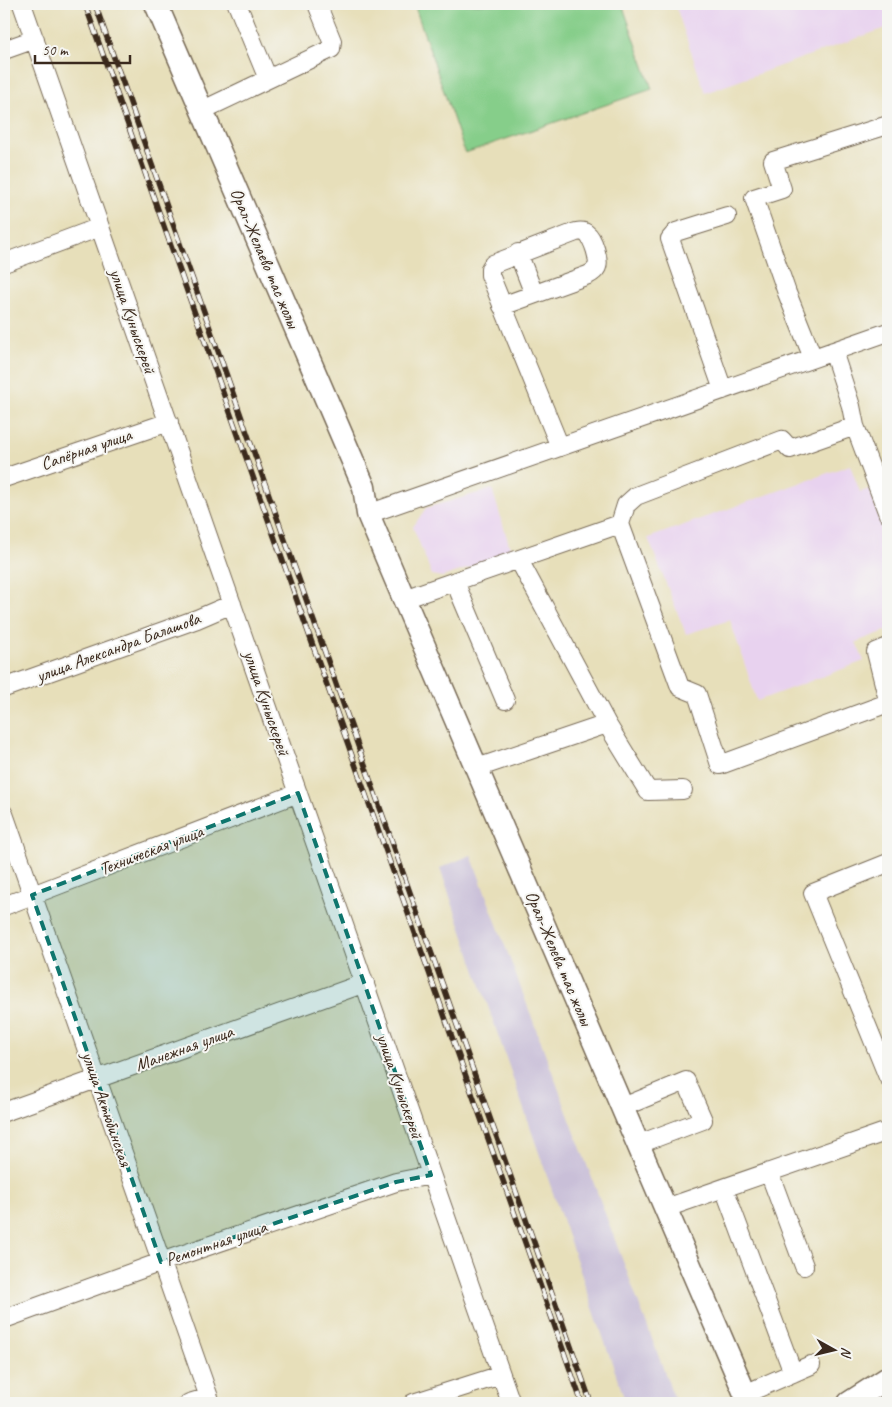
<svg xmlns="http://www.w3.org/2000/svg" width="892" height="1407" font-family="Caveat,sans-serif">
  <rect width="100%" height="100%" fill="#f6f6f2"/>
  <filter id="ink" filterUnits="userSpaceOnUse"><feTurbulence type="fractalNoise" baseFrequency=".02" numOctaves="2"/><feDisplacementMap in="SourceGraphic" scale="10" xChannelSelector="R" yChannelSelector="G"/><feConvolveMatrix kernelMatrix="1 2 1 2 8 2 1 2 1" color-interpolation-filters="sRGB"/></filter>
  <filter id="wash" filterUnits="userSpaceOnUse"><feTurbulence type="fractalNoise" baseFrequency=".0096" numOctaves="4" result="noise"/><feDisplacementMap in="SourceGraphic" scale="20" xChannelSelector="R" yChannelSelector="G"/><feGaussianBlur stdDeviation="1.12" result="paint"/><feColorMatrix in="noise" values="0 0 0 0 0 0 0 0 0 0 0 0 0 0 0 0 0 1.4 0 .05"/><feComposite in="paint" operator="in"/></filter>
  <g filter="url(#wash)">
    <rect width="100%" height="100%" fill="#e7dfba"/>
    <path fill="#e8d2ef" d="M 675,4 L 888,4 L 888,27 L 705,93 Z
      M 850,465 L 860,492 L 870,489 L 888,543 L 888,630 L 856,642 L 864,661 L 757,701 L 730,620 L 686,634 L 648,538 Z
      M 492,489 L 512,554 L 442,577 L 432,575 L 413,527 L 426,508 Z"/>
    <path fill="#c9bfd8" d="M 471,855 L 676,1403 L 626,1403 L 440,868 Z"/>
    <path fill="#86ce8a" stroke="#607c54" d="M 414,4 L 622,4 L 652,89 L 465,153 Z"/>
  </g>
  <g filter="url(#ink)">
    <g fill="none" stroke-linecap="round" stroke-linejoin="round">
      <g stroke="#776955" stroke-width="20">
        <path id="minor" d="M 22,4 L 511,1403
          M 237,4 L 268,79
          M 4,50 L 35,39
          M 201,111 L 331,49 L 332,41 L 317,4
          M 518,253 L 534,294
          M 4,263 L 100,227
          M 502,306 L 588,275 C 592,273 595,271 597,267 C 600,261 593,238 587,234 C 584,231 581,231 576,232 L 493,264 L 490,269 L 490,275 L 560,447
          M 833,351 L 851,406 L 855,426 L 888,514
          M 813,358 L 787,293 L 754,198 L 782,189 L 773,161 L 888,125
          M 723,390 L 670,239 L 676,232 L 727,216
          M 855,426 L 790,449 L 782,440 L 636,496 L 626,505 L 620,524 L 680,687 L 697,694 L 720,765 L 888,703
          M 4,478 L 169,422
          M 368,514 L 888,332
          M 519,560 L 607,724 L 648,791 L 683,790
          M 455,582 L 505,700
          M 404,599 L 620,524
          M 888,647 L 876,652 L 888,700
          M 4,688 L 197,619 L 232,604
          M 477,768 L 607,724
          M 4,814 L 211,1403
          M 888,863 L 813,893 L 888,1077
          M 4,906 L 298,793
          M 623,1107 L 686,1081 L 703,1120 L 639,1144
          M 4,1112 L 365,983
          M 769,1172 L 804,1266
          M 724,1188 L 793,1373
          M 666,1208 L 888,1131
          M 4,1319 L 161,1262 L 396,1182 L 431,1175
          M 745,1394 L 811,1365
          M 189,1403 L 209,1397
          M 413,1403 L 501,1375"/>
      </g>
      <g stroke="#776955" stroke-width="25">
        <path id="major" d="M 156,4 L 364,487 L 368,514 L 404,599 L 749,1403
          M 849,1403 L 888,1378"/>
      </g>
      <use href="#minor" stroke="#fff" stroke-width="18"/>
      <use href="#major" stroke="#fff" stroke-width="22"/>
      <g stroke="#3b2a1e" stroke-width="5.5">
        <path id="rail" d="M 85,4 L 582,1403
          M 95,4 L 591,1403"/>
      </g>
      <use href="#rail" stroke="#f6f6f2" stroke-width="4" stroke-dasharray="11" stroke-linecap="butt"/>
    </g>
  </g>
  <path fill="#0f766e" fill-opacity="0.2" stroke="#0f766e" stroke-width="4" stroke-dasharray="10 6" stroke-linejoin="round" d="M 298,793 L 431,1175 L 396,1182 L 161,1262 L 32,895 Z"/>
  <g text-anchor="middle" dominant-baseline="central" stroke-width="4" stroke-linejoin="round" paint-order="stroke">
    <g font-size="18" fill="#3b2a1e" stroke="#f6f6f2">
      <text transform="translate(265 258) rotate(67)">Орал-Желаево тас жолы</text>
      <text transform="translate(133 321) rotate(71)">улица Куныскерей</text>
      <text transform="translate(86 449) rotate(-19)">Сапёрная улица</text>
      <text transform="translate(118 647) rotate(-20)">улица Александра Балашова</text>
      <text transform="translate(267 703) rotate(71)">улица Куныскерей</text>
      <text transform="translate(151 850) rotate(-21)">Техническая улица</text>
      <text transform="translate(559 958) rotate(67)">Орал-Желева тас жолы</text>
      <text transform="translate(184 1048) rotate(-20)">Манежная улица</text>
      <text transform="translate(400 1086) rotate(71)">улица Куныскерей</text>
      <text transform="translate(107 1109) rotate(71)">улица Актюбинская</text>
      <text transform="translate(216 1243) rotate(-19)">Ремонтная улица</text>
    </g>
  </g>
  <rect width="892" height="1407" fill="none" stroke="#f6f6f2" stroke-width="20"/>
  <g transform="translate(834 1350) rotate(98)" stroke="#f6f6f2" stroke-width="4" paint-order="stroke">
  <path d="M0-4L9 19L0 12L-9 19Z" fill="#3b2a1e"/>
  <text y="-8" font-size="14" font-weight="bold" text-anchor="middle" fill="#3b2a1e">N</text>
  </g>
  <path d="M35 55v8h95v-8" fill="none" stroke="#3b2a1e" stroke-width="2.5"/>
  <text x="42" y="55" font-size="15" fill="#3b2a1e" stroke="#f6f6f2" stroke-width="4" paint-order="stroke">50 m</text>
</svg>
